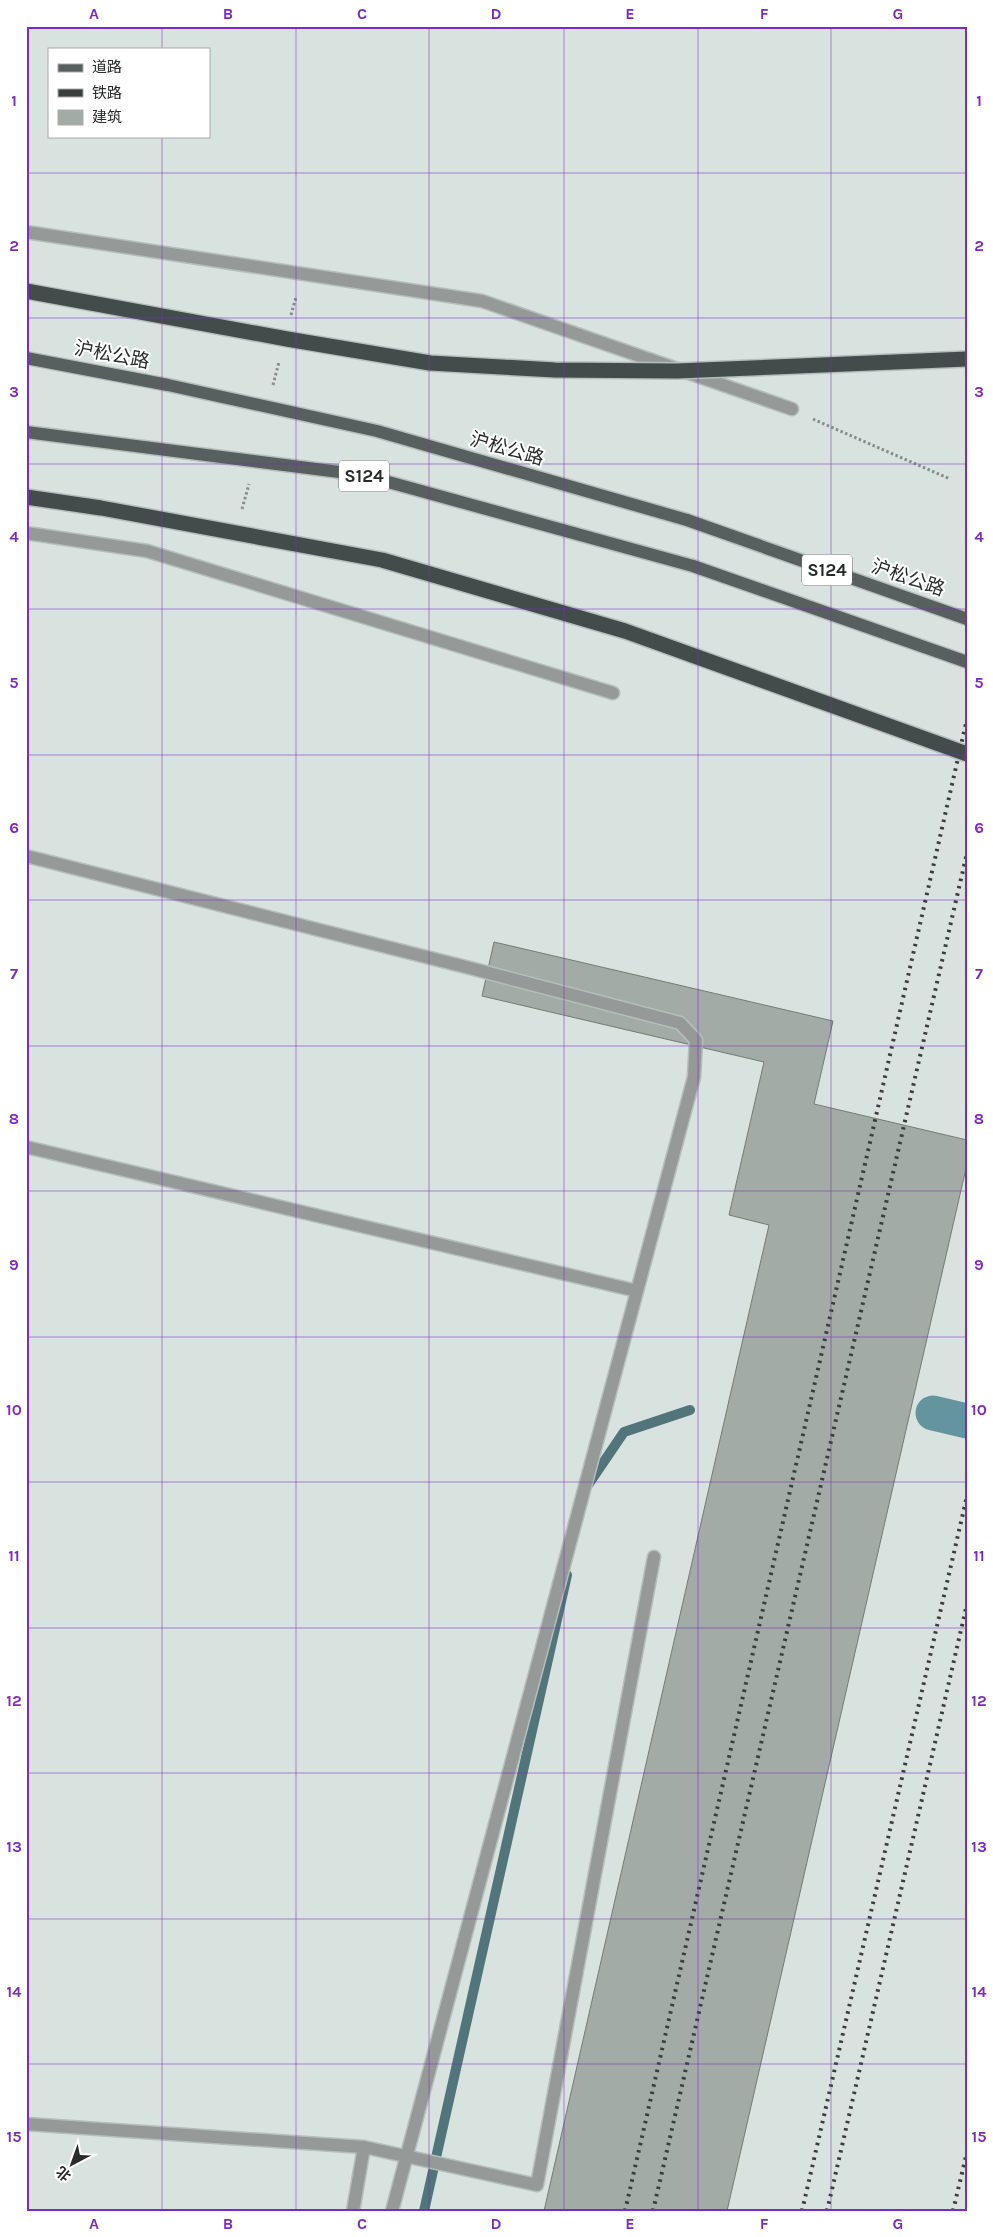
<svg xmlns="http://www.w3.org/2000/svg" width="993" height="2237" font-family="Karla,'Noto Sans SC',sans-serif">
  <rect width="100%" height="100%" fill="#d8e3df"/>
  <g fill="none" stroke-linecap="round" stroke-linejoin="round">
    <path stroke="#52747b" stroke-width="10" d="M 588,1485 L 624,1432 L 690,1410
      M 424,2211 L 567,1575"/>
    <path stroke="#64949e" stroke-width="35" d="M 933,1413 L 967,1421"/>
  </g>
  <path fill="#a2aba5" stroke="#737b75" d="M 494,942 L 833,1021 L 814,1104 L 967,1140 L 967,1164 L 727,2211 L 544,2211 L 769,1225 L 729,1215 L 764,1062 L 482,996 Z"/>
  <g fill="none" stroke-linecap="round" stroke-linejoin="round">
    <g stroke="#b5bebb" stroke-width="15">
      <path id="minor" d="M 26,232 L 482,301 L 792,409
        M 26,533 L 147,551 L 613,693
        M 26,856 L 466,967 L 680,1023 L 696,1040 L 694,1077 L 392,2211
        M 26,1147 L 637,1291
        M 26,2124 L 364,2147 L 537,2185 L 654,1557
        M 353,2211 L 364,2147"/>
    </g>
    <g stroke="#b5bebb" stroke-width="15">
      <path id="major" d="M 687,520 L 967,619
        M 693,566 L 967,662"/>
    </g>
    <path stroke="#868d8a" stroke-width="3" stroke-dasharray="2.5 2.5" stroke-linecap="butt" d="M 291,315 L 296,297
      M 273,385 L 279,362
      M 813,419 L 950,479
      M 242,509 L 249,484"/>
    <use href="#minor" stroke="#959a99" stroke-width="12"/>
    <use href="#major" stroke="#57605f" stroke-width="12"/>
    <path stroke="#393e3c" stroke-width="4" stroke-dasharray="2.5 5" stroke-linecap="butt" d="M 625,2211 L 967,719
      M 653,2211 L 967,853
      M 802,2211 L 967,1496
      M 827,2211 L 967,1604
      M 953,2211 L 967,2152"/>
    <g stroke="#b5bebb" stroke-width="15" stroke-linecap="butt">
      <path id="major-bridge" d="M 26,358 L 168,385 L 377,431 L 687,520
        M 26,432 L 363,475 L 693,566"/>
    </g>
    <g stroke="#b5bebb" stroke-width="18" stroke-linecap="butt">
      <path id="highway-bridge" d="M 26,291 L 287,339 L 430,363 L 555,370 L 677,371 L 967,359
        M 26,497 L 101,508 L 382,560 L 625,631 L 967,754"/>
    </g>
    <use href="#major-bridge" stroke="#57605f" stroke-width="12"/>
    <use href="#highway-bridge" stroke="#424c4b" stroke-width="15"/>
  </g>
  <path fill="none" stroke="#7b2cbf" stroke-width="1" stroke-opacity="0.55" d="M 162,26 L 162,49M 296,26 L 296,2211M 429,26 L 429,2211M 564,26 L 564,2211M 698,26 L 698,2211M 831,26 L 831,2211M 162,136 L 162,2211M 26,173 L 967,173M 26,318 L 967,318M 26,464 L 967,464M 26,609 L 967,609M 26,755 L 967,755M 26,900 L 967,900M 26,1046 L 967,1046M 26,1191 L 967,1191M 26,1337 L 967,1337M 26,1482 L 967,1482M 26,1628 L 967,1628M 26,1773 L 967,1773M 26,1919 L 967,1919M 26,2064 L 967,2064"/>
  <g text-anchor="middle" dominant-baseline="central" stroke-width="4" stroke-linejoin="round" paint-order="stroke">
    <g fill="#fff" stroke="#686b69" stroke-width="1">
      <rect x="339" y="460.5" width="50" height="31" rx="4"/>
      <rect x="802" y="554.5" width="50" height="31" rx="4"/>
    </g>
    <g font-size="18" font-weight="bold" fill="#272b29">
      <text x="364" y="476">S124</text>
      <text x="827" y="570">S124</text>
    </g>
    <g font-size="19" fill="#272b29" stroke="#fff">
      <text transform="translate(112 355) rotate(11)">沪松公路</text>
      <text transform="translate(507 449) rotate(16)">沪松公路</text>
      <text transform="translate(908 578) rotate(19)">沪松公路</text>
    </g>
  </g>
  <rect width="993" height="2237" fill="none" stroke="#ffffff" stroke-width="55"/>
  <rect x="48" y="48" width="162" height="90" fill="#ffffff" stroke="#a9aaa9"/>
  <rect x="58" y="64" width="25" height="8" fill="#57605f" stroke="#a9aaa9"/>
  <text x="92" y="72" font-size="15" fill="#272b29">道路</text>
  <rect x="58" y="89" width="25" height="8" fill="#393e3c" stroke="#a9aaa9"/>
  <text x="92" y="98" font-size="15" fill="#272b29">铁路</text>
  <rect x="58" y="110" width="25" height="15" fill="#a2aba5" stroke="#a9aaa9"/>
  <text x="92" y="122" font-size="15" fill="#272b29">建筑</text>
  <g transform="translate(72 2164) rotate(221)" stroke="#ffffff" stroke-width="4" paint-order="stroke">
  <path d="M0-4L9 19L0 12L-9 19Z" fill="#272b29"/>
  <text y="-8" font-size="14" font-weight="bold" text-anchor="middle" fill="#272b29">北</text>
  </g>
  <rect x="28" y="28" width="938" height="2182" fill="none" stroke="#7b2cbf" stroke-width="2"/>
  <g font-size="16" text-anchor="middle" font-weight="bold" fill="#7b2cbf">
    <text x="94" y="19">A</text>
    <text x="228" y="19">B</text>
    <text x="362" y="19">C</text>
    <text x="496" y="19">D</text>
    <text x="630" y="19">E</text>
    <text x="764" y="19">F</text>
    <text x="898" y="19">G</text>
    <text x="14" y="106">1</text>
    <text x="979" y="106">1</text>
    <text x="14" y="251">2</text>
    <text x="979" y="251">2</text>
    <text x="14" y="397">3</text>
    <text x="979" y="397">3</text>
    <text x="14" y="542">4</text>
    <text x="979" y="542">4</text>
    <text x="14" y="688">5</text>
    <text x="979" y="688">5</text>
    <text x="14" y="833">6</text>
    <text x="979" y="833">6</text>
    <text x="14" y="979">7</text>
    <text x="979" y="979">7</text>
    <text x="14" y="1124">8</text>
    <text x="979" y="1124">8</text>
    <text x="14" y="1270">9</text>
    <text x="979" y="1270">9</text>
    <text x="14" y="1415">10</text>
    <text x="979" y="1415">10</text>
    <text x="14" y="1561">11</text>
    <text x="979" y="1561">11</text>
    <text x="14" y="1706">12</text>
    <text x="979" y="1706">12</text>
    <text x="14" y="1852">13</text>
    <text x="979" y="1852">13</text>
    <text x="14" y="1997">14</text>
    <text x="979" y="1997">14</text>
    <text x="14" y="2142">15</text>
    <text x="979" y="2142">15</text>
    <text x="94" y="2229">A</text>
    <text x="228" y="2229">B</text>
    <text x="362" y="2229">C</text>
    <text x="496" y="2229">D</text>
    <text x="630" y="2229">E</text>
    <text x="764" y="2229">F</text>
    <text x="898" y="2229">G</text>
  </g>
</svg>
